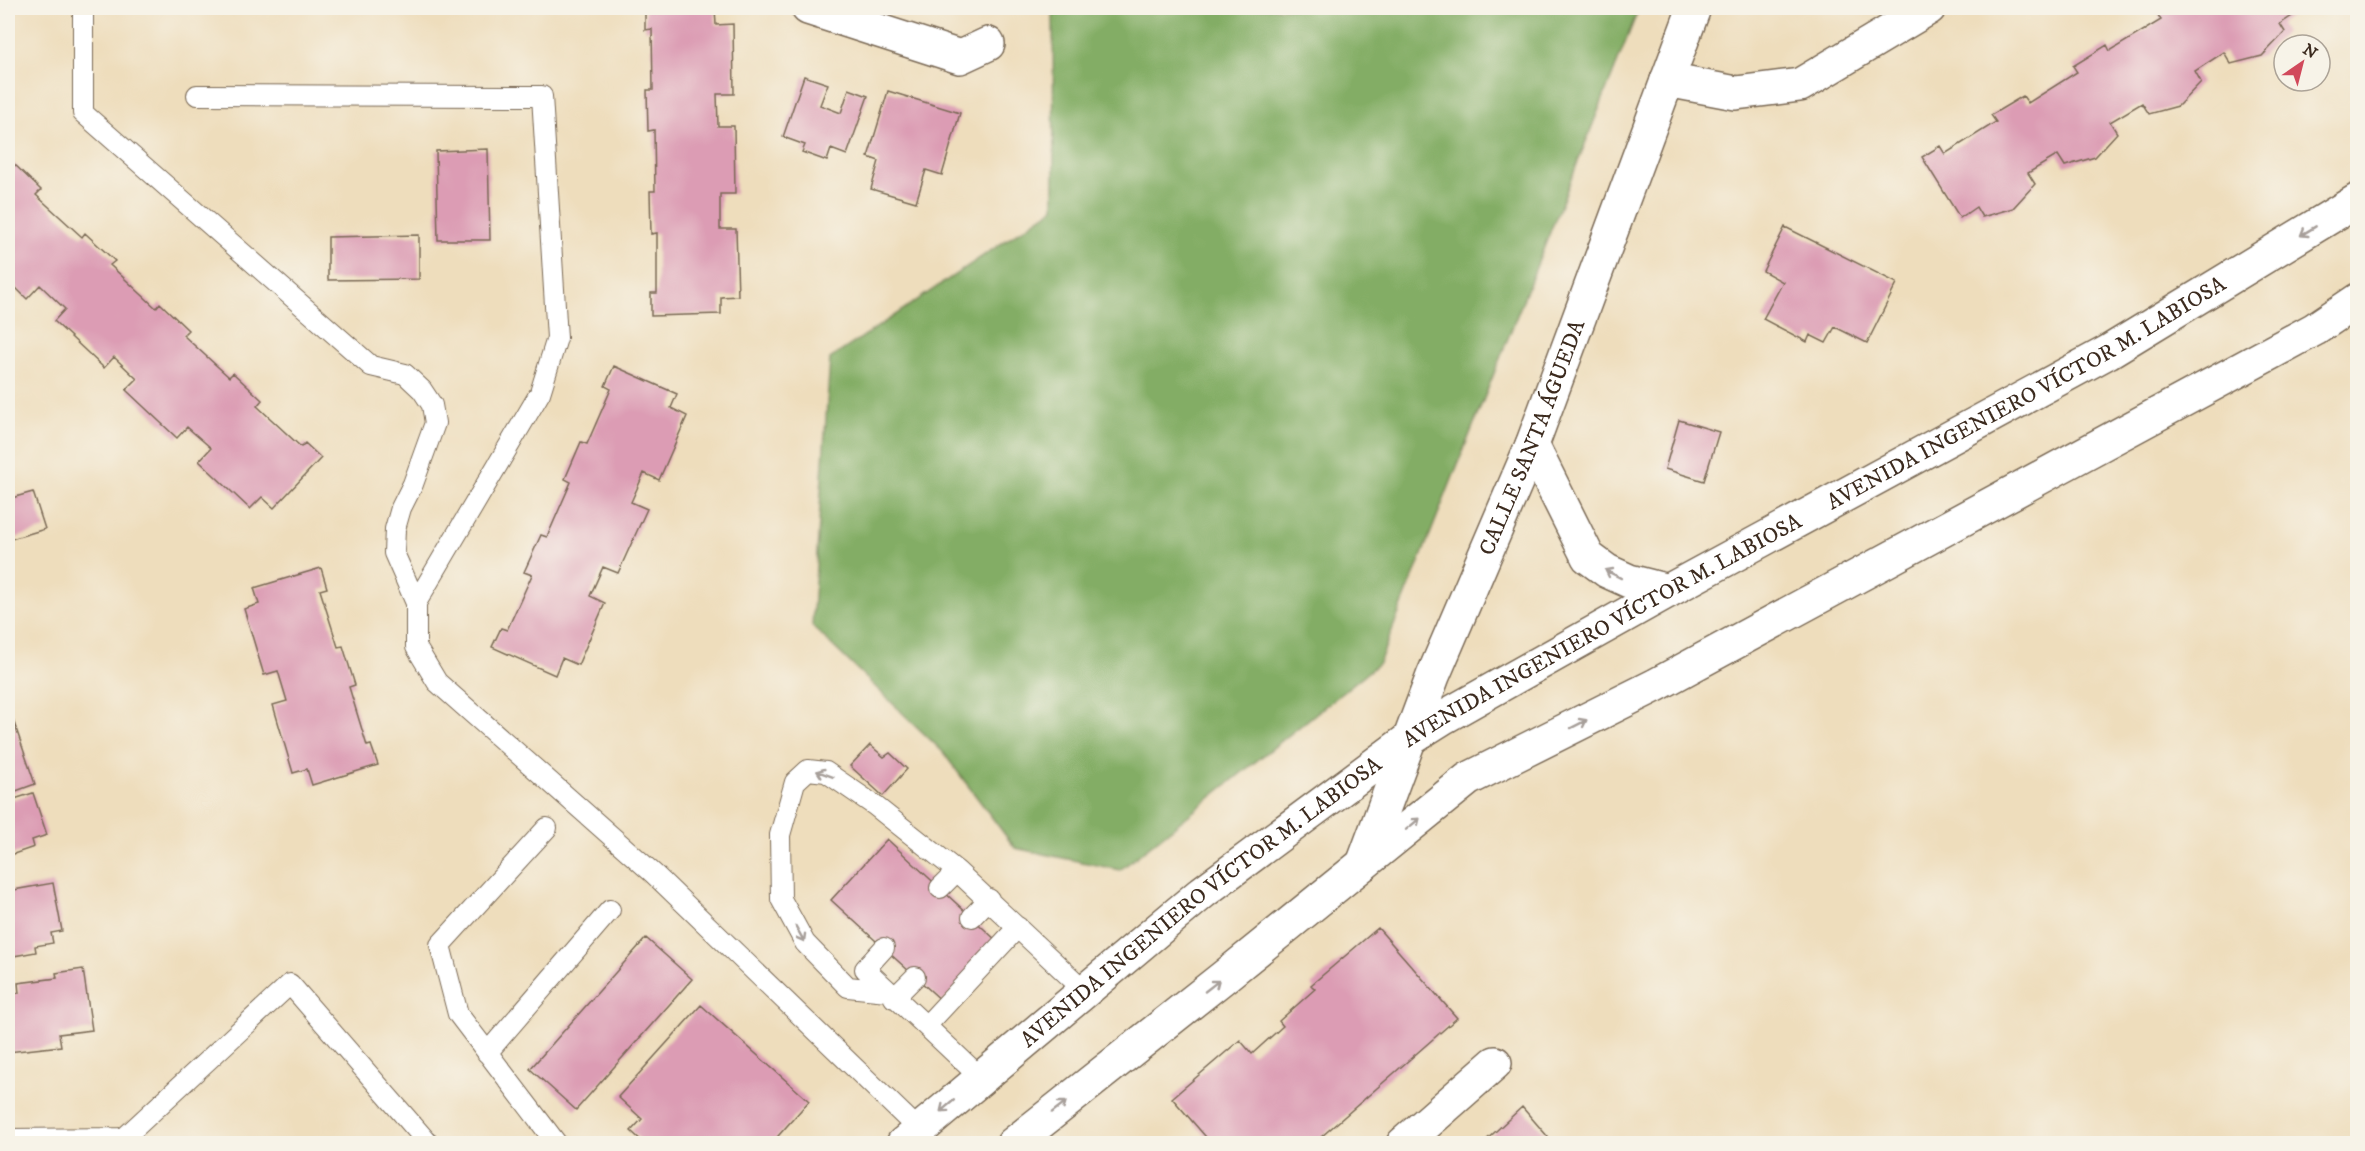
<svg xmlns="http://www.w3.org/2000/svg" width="2365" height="1151" font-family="'IM FELL DW Pica',serif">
  <rect width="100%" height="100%" fill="#f7f3e8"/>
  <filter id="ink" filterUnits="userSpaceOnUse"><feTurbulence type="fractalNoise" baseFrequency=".0167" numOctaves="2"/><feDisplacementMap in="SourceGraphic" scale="12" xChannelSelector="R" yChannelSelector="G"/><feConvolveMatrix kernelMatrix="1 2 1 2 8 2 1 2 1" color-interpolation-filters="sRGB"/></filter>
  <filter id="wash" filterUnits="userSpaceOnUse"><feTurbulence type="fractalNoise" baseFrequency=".008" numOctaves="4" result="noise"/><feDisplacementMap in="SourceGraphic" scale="24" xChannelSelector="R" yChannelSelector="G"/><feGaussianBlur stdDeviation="1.35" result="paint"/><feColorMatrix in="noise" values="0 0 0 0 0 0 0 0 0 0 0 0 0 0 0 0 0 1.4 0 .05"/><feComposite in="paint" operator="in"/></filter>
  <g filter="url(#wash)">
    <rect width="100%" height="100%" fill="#eeddbc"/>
    <path fill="#83ad65" stroke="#5f6c42" stroke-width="1.5" d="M 1053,8 L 1639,8 L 1379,663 L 1120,870 L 1015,848 L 942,751 L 812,626 L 830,359 L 1054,208 Z"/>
    <g id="blocks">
      <path fill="#dc9cb4" d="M 645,8 L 715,8 L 716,25 L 733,24 L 734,94 L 717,94 L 718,126 L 734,126 L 735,194 L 720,194 L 720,229 L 736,229 L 738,296 L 721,297 L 721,314 L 651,316 L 651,293 L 657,293 L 657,233 L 651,234 L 650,191 L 655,191 L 654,130 L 648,131 L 647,90 L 653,90 L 652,29 L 645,30 Z
        M 2169,8 L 2291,8 L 2295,14 L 2280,24 L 2285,32 L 2262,56 L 2231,64 L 2224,52 L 2195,71 L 2201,82 L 2178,106 L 2149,114 L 2142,103 L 2110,122 L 2117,133 L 2095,157 L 2065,166 L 2058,155 L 2028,173 L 2035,184 L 2013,208 L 1982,217 L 1976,207 L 1960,218 L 1922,157 L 1940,146 L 1945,154 L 1996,122 L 1991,115 L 2023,96 L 2028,103 L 2077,72 L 2073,66 L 2107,45 L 2110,51 L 2161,20 L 2158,15 Z
        M 804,76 L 828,84 L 820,105 L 841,113 L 849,89 L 868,96 L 847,155 L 831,149 L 827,161 L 802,152 L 805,145 L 783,137 Z
        M 888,91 L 960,113 L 942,175 L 926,170 L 916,202 L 871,189 L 879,161 L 868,157 Z
        M 488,149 L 490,240 L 438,240 L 436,151 Z
        M 11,161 L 41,190 L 36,195 L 82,237 L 85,233 L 115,261 L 110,265 L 156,308 L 160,303 L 188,330 L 183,335 L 229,377 L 233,373 L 262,400 L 257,406 L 301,447 L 305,443 L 321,458 L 274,508 L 262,497 L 250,509 L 199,461 L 211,448 L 187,427 L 177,438 L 126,390 L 137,379 L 114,357 L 104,368 L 54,321 L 65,309 L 40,285 L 27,299 L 8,280 L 8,165 Z
        M 1785,227 L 1897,283 L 1867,343 L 1835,327 L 1826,343 L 1810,335 L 1807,342 L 1763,319 L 1783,282 L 1763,271 Z
        M 419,235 L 419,279 L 328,280 L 328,237 Z
        M 614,366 L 677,394 L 671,408 L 687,416 L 659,480 L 644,473 L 631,502 L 647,509 L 618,573 L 603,567 L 590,596 L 605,603 L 578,665 L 562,658 L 555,675 L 492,647 L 501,628 L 507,630 L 532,575 L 524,572 L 541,535 L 547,537 L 571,482 L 565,479 L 581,442 L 587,444 L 611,389 L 605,386 Z
        M 1679,420 L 1719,432 L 1704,481 L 1665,469 Z
        M 33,492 L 45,529 L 8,540 L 8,499 Z
        M 321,568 L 327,588 L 320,590 L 338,647 L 343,646 L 355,685 L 349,687 L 367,746 L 371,745 L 378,765 L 312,785 L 307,769 L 293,773 L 273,705 L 287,701 L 278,671 L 264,675 L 244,609 L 259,604 L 254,588 Z
        M 8,705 L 35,784 L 8,794 Z
        M 870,745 L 884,757 L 890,753 L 907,769 L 883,796 L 850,766 Z
        M 33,793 L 47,835 L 32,840 L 34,847 L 8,856 L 8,801 Z
        M 887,839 L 998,942 L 943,1002 L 831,900 Z
        M 53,883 L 62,931 L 51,933 L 53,943 L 35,946 L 36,952 L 8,957 L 8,891 Z
        M 1378,928 L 1457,1018 L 1313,1144 L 1212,1144 L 1172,1098 L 1240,1040 L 1252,1054 L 1283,1026 L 1279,1021 L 1315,989 L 1311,985 Z
        M 646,938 L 692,979 L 576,1110 L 530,1069 Z
        M 83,969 L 92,1030 L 59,1034 L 61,1046 L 8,1052 L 8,994 L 19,993 L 18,983 L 57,978 L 56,973 Z
        M 701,1005 L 809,1101 L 771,1144 L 645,1144 L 631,1131 L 642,1119 L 618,1097 Z
        M 1522,1107 L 1548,1137 L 1541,1144 L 1482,1144 Z"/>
    </g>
  </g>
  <g filter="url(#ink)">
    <use href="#blocks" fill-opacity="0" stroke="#7a6955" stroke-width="1.5"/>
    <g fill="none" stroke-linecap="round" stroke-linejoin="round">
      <g stroke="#7a6955" stroke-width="22">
        <path id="lane" d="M 83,8 L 83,113 L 371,366 L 405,374 L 422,390 L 432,405 L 435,423 L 413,484 L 401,508 L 395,529 L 394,553 L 416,603
          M 197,95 L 542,96 L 557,338 L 540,393 L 416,603 L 416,647 L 437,682 L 654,874 L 919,1130
          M 547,828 L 440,945 L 458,1014 L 557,1144
          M 940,888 L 957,871
          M 972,917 L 989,899
          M 884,948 L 865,969 L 926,1026
          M 887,991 L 848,987 L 805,943 L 781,899 L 780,835 L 795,782 L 808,770 L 826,772 L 874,805 L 957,871 L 1085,991
          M 894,998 L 915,977
          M 487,1053 L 610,910
          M 981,1078 L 926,1026 L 1018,927
          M 8,1139 L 124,1138 L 290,984 L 429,1144"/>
      </g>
      <g stroke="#7a6955" stroke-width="36">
        <path id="street" d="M 808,8 L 960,57 L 988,44
          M 1667,80 L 1736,93 L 1800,85 L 1929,8
          M 1532,445 L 1588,557 L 1607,571 L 1629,581 L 1668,591
          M 1403,1144 L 1495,1063"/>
      </g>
      <g stroke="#7a6955" stroke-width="36">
        <g id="secondary">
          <path id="s1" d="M 1363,864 L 1433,676 L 1532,445 L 1694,8"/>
          <path id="s2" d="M 903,1144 L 1203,892 L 1409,739 L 1444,717 L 1668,591 L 2108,352 L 2358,200"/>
          <path d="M 1013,1144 L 1225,976 L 1468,779 L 1656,685 L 2315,329 L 2358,300"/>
        </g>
      </g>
      <use href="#lane" stroke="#fff" stroke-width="20"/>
      <use href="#street" stroke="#fff" stroke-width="33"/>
      <use href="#secondary" stroke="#fff" stroke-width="33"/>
    </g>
    <defs><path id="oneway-shaft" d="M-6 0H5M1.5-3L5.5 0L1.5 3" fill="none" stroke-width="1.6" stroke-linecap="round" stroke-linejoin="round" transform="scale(1.5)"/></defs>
    <g stroke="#a79f9a">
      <use href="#oneway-shaft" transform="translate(2308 231) rotate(149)"/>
      <use href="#oneway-shaft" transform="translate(1613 574) rotate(-153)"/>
      <use href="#oneway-shaft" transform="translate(1579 724) rotate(-27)"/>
      <use href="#oneway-shaft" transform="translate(825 774) rotate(-160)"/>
      <use href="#oneway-shaft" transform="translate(1413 824) rotate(-39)"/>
      <use href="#oneway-shaft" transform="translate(800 934) rotate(61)"/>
      <use href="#oneway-shaft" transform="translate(1212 986) rotate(-38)"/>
      <use href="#oneway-shaft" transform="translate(947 1106) rotate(140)"/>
      <use href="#oneway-shaft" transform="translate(1059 1107) rotate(-38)"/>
    </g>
  </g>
  <g text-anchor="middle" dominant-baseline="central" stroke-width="5" stroke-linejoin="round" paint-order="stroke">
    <g font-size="22" fill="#3b2a1e" stroke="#f7f3e8">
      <text stroke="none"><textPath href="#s2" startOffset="1356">AVENIDA INGENIERO VÍCTOR M. LABIOSA</textPath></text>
      <text stroke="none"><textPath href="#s1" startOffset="459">CALLE SANTA ÁGUEDA</textPath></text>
      <text stroke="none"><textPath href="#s2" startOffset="870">AVENIDA INGENIERO VÍCTOR M. LABIOSA</textPath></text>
      <text stroke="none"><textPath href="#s2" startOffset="384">AVENIDA INGENIERO VÍCTOR M. LABIOSA</textPath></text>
    </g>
  </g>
  <rect width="2365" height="1151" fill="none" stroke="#f7f3e8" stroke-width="30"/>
  <g transform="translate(2302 63) rotate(35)"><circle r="28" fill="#f7f3e8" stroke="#aca397" stroke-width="1.5"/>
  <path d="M0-4.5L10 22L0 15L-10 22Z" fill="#d1495b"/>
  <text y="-9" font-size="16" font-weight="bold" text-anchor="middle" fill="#3b2a1e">N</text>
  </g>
</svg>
